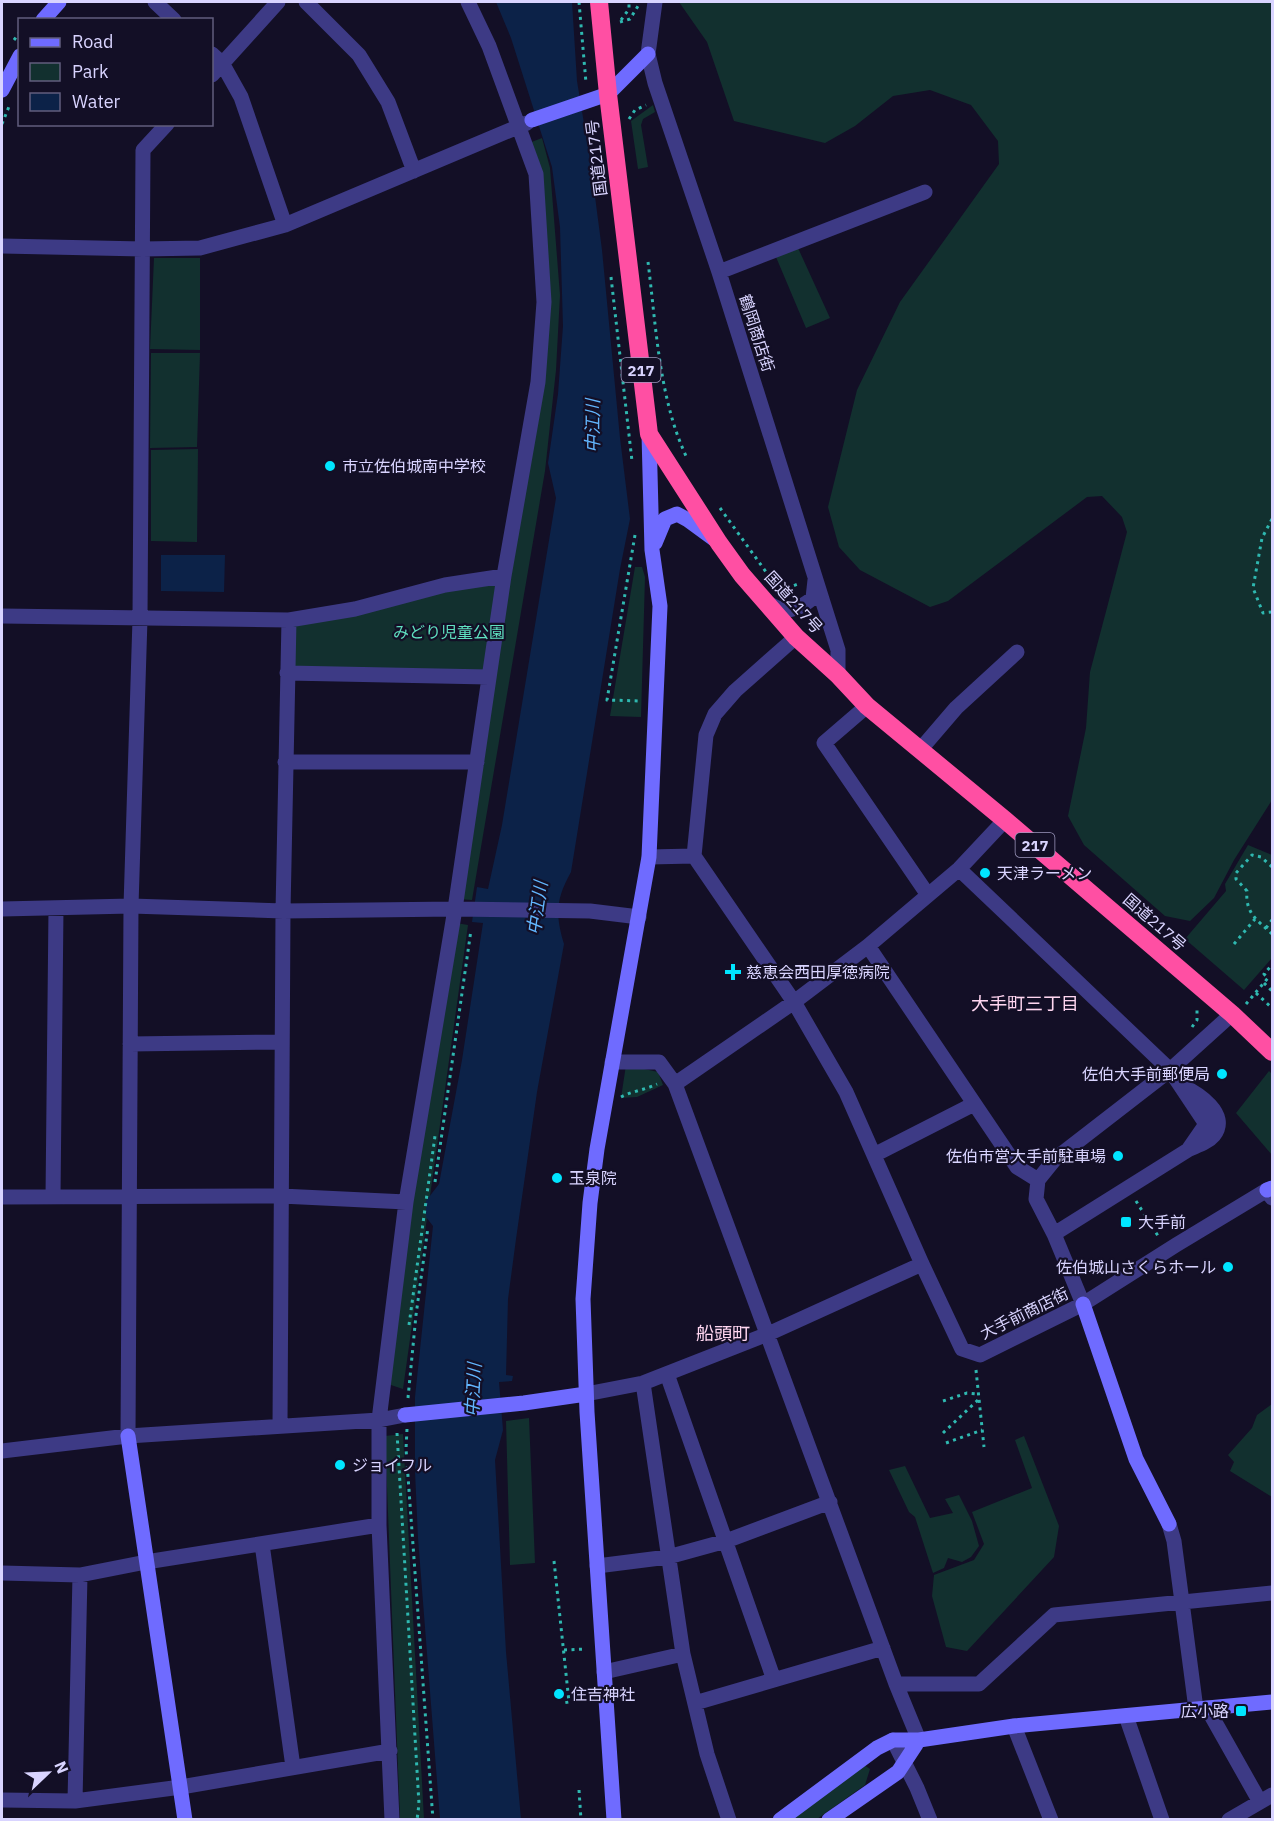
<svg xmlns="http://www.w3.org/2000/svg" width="1274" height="1821" font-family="'IBM Plex Sans','Noto Sans JP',sans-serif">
  <rect width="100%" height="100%" fill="#130f26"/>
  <path fill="#12302f" d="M 679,2 L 1272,2 L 1272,800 L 1234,860 L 1214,898 L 1190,921 L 1165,916 L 1084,845 L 1068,816 L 1086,728 L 1090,672 L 1127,532 L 1122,517 L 1102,496 L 1087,497 L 948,601 L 930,607 L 860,570 L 839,547 L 828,507 L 857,390 L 900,302 L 999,164 L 998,141 L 971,105 L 930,90 L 893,96 L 855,126 L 825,143 L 734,121 L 707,42 Z
    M 653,105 L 655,112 L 643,119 L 641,125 L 648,167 L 638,169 L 631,121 Z
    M 542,138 L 550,168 L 560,295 L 556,370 L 545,471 L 472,900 L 458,899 L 542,385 L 529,143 Z
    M 798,248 L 830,318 L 806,328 L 776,257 Z
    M 154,258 L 200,258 L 200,350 L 150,349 Z
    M 151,353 L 200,353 L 197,447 L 150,448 Z
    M 198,449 L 197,542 L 151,541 L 151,450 Z
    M 635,567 L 642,567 L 645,577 L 641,717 L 610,716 Z
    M 499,582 L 485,674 L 290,669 L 291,623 L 439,591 Z
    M 1248,845 L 1272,855 L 1272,958 L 1244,990 L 1185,939 L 1226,891 L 1225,884 Z
    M 456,923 L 468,925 L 403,1389 L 391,1385 L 390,1364 L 409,1204 Z
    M 626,1065 L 658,1072 L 663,1085 L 637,1097 L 621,1098 Z
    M 1269,1071 L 1272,1074 L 1272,1155 L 1236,1113 Z
    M 1272,1404 L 1272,1497 L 1230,1471 L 1234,1462 L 1228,1455 L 1252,1428 L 1257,1415 Z
    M 529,1418 L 535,1563 L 510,1565 L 506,1421 Z
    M 403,1434 L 424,1819 L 400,1819 L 385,1436 Z
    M 1024,1436 L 1059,1526 L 1054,1557 L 967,1651 L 946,1647 L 932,1596 L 934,1575 L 974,1560 L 984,1544 L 972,1512 L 1032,1488 L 1015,1440 Z
    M 905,1466 L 930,1518 L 953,1513 L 945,1499 L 959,1495 L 972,1521 L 979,1546 L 971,1557 L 962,1562 L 948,1558 L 944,1568 L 933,1573 L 915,1517 L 909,1512 L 889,1470 Z
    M 864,1765 L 870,1769 L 865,1785 L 817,1819 L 790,1820 Z"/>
  <path fill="#0c2248" d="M 496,2 L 572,2 L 577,81 L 591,166 L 602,250 L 620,438 L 630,519 L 620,569 L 571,872 C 556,899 555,914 564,944 L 537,1092 L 516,1239 L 508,1299 L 506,1375 L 513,1376 L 512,1381 L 499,1382 L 503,1430 L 495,1460 L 506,1652 L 521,1819 L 440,1819 L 418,1538 L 415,1471 L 415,1397 L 433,1226 L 426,1217 L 426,1201 L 439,1184 L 462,1060 L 483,923 L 472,922 L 477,887 L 488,889 L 502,825 L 556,498 L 548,463 L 558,394 L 563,326 L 560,227 L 552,167 L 511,38 Z
    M 161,555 L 225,555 L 224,592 L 161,591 Z"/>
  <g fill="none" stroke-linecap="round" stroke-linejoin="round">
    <path stroke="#2fb8b0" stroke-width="3" stroke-dasharray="3 4.5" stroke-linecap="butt" d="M 579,2 L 586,83
      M 621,20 L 629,9 L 629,2
      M 620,22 L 630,19 L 638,6
      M 14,40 L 20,32
      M 629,119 L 635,110 L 646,105
      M 2,124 L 10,104
      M 648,262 C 656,325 659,400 687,458
      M 611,277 L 632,461
      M 720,508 L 774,583
      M 1272,519 L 1262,538 L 1253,588 L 1263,613 L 1272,612
      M 635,535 L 607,700 L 641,701
      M 780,591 L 798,584
      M 1272,867 L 1261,857 L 1252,855 L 1236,873 L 1236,879 L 1247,891 C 1245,913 1257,920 1272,934
      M 1266,928 L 1272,920
      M 1234,944 L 1255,919
      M 1264,983 L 1272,991
      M 1256,993 L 1272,1008
      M 1246,1004 L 1268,978 L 1264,974 L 1272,965
      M 1192,1027 L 1197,1020 L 1197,1008
      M 621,1097 C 632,1091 645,1090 657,1084
      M 435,1182 L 471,930
      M 1136,1201 L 1160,1239
      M 409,1325 L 435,1136
      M 976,1370 L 984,1447
      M 408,1398 L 416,1315 L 428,1227
      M 943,1401 L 967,1393 L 978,1394
      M 407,1429 L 406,1449 L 433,1820
      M 397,1433 L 419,1804 L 417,1820
      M 943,1433 L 979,1399
      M 946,1443 L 982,1430
      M 554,1561 L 569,1702 L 563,1703
      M 564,1650 L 586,1649
      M 579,1790 L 581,1820"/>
    <path stroke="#3d3a85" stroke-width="15" d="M 155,2 L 174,20
      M 306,2 L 359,55 L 388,102 L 414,171
      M 655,2 L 648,54 L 655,83 L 719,272 L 838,650 L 838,675
      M 212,54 L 222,63 L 241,97 L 285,225
      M 212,75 L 278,2
      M 2,246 L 143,249 L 200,248 L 285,225 L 527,123
      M 719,272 L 925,192
      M 768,603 C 785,614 797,611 813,598 L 815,580
      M 2,616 L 289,620 L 355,609 L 445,585 L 504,576
      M 287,673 L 489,677
      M 867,706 L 824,743 L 928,895
      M 920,750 L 956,708 L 1017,652
      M 285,762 L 477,762
      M 694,856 L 706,735 L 715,714 L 735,691 L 796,637
      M 649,857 L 694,856 L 794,1002 L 846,1092 L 922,1264 L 962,1349 L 980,1355 L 1083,1304 L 1176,1245 L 1267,1190 L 1272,1198
      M 959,869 L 1170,1070 L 1206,1124 L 1188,1150 L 1054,1234
      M 2,909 L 131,906 L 283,911 L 455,909 L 590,911 L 639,917
      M 868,946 L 1017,1167 L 1038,1180
      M 130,1044 L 282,1042
      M 612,1062 L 659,1062 L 675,1084 L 896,1684 L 919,1740
      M 675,1084 L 794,1002 L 868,946 L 959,869 L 1005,820
      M 1182,1086 C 1198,1093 1230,1114 1214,1135 C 1208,1142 1199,1145 1190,1149
      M 874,1155 L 974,1104
      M 2,1197 L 281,1196 L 406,1202
      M 53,1197 L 56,908
      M 1083,1304 L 1054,1234 L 1036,1199 L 1038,1180 L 1055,1159 L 1170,1070 L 1232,1014
      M 667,1374 L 774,1680
      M 643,1383 L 683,1654 L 707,1754 L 729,1820
      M 586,1394 L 643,1383 L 768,1334 L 922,1264
      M 280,1426 L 283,911 L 289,620
      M 128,1436 L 131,906 L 140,619 L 143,150 L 167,124
      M 2,1451 L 128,1436 L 379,1420 L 405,1415
      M 1169,1524 L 1174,1541 L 1196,1709
      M 262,1544 L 293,1767
      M 597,1566 L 668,1557 L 726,1541 L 830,1502
      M 2,1573 L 80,1575 L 146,1562 L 379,1525
      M 604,1672 L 683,1654
      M 896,1684 L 979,1684 L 1054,1615 L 1272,1593
      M 695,1703 L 883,1648
      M 1207,1708 L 1260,1802
      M 1126,1716 L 1162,1820
      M 1014,1726 L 1051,1820
      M 893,1740 L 917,1788 L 930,1820
      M 2,1800 L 75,1801 L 181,1787 L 390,1751
      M 75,1801 L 80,1575
      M 392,1820 L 379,1525 L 379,1420 L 406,1202 L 455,909 L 504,576 L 538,382 L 544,302 L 536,174 L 489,46 L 468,2
      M 1229,1820 L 1272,1795"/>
    <path stroke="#6f6bff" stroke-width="15" d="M 43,20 L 59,2
      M 2,90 L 20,56
      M 532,120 L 608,94 L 648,54
      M 655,543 L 665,519 L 677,514 L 688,520 L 714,539
      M 1267,1190 L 1272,1188
      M 1083,1304 L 1136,1459 L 1169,1524
      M 405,1415 L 524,1403 L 586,1394
      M 128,1436 L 185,1820
      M 614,1820 L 587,1412 L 583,1299 L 590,1203 L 597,1149 L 649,857 L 660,606 L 652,550 L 649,434
      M 780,1820 L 877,1748 L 893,1740 L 919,1740 L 1014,1726 L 1272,1702
      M 829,1820 L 898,1772 L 919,1740"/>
    <path stroke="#ff4fa3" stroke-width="18" d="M 599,2 L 608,94 L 649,434 L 719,543 L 742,575 L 796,637 L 838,675 L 867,706 L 1005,820 L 1232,1014 L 1272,1052"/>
  </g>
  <g fill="#00e5ff" stroke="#130f26" stroke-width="2">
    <circle cx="330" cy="466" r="6"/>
    <circle cx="985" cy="873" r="6"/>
    <path d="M730 963h6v6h6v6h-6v6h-6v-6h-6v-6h6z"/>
    <circle cx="1222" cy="1074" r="6"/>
    <circle cx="1118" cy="1156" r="6"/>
    <circle cx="557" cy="1178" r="6"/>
    <rect x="1120" y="1216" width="12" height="12" rx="3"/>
    <circle cx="1228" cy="1267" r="6"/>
    <circle cx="340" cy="1465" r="6"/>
    <circle cx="559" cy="1694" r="6"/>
    <rect x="1235" y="1705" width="12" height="12" rx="3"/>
  </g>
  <g text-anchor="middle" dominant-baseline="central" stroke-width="4.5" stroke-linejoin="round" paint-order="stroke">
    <g fill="#130f26" stroke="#9e99be" stroke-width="1.5">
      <rect x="621.5" y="358" width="39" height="24" rx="4.5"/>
      <rect x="1015.5" y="833" width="39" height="24" rx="4.5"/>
    </g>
    <g font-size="15" font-weight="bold" fill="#d9d4ff">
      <text x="641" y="370">217</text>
      <text x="1035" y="845">217</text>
    </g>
    <g font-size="16" fill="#d9d4ff" stroke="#130f26">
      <text transform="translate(596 158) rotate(-97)">国道217号</text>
      <text transform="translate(757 333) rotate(72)">鶴岡商店街</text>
      <text transform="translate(794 602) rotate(48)">国道217号</text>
      <text transform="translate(1155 922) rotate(41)">国道217号</text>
      <text transform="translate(1024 1313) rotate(-26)">大手前商店街</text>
    </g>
    <g font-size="16" fill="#d9d4ff" stroke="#130f26" text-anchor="start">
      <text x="342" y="466">市立佐伯城南中学校</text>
      <text x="997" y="873">天津ラーメン</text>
      <text x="746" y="972">慈恵会西田厚徳病院</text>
      <text x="1210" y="1074" text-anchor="end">佐伯大手前郵便局</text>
      <text x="1106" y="1156" text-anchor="end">佐伯市営大手前駐車場</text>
      <text x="569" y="1178">玉泉院</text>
      <text x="1138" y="1222">大手前</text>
      <text x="1216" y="1267" text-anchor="end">佐伯城山さくらホール</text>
      <text x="352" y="1465">ジョイフル</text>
      <text x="571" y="1694">住吉神社</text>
      <text x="1229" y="1711" text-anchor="end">広小路</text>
    </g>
    <g font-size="16" fill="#5fe0c0" stroke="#130f26">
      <text x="449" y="632">みどり児童公園</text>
    </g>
    <g font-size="18" font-style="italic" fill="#62b6ff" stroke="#130f26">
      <text transform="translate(592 426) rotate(-90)">中江川</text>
      <text transform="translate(537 908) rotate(-82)">中江川</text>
      <text transform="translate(473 1390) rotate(-87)">中江川</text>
    </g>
    <g font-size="18" fill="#ffd6f0" stroke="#130f26">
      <text x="1025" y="1003">大手町三丁目</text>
      <text x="723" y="1333">船頭町</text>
    </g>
  </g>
  <rect width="1274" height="1821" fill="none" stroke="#d9d4ff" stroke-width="6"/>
  <rect x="18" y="18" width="195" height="108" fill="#130f26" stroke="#625e7d" stroke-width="1.5"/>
  <rect x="30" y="38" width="30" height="9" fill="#6f6bff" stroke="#625e7d" stroke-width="1.5"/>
  <text x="72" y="48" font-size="18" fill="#d9d4ff">Road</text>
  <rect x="30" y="63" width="30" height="18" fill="#12302f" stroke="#625e7d" stroke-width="1.5"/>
  <text x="72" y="78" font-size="18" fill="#d9d4ff">Park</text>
  <rect x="30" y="93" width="30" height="18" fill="#0c2248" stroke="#625e7d" stroke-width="1.5"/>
  <text x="72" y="108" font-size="18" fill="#d9d4ff">Water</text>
  <g transform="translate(48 1773) rotate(67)" stroke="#130f26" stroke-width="4.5" paint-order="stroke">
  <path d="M0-4.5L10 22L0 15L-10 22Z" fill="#d9d4ff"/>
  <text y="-9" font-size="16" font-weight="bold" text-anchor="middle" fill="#d9d4ff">N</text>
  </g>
</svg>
